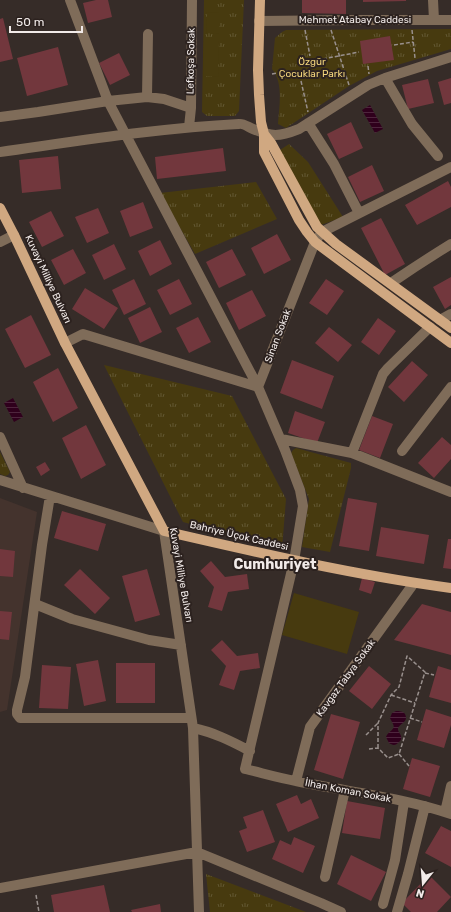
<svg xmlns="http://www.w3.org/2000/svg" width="451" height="912" font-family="Rubik,sans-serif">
  <defs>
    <pattern id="grass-tufts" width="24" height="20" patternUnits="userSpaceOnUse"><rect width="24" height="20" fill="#473a0f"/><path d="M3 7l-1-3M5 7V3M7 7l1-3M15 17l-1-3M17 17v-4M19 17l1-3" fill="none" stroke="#625732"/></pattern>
    <pattern id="water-rules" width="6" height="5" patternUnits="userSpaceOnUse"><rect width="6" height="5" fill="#2f001c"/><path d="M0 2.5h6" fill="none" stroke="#4e253d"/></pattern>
  </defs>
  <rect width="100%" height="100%" fill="#362c28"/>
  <path fill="#44332d" d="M 0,498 L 37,512 L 7,710 L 0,712 Z"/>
  <path fill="url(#grass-tufts)" d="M 204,0 L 244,0 L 239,111 L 235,116 L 207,116 L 202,112 Z
    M 451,29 L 451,49 L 377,71 L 349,86 L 286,128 L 278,124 C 279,107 284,83 272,69 L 275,38 L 282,32 L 286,30 Z
    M 289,144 L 308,162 L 343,217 L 321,225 L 280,150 Z
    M 256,182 L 277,219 L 195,254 L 160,193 Z
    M 104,365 L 232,396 L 286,499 L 282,549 L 183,522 Z
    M 296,448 L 351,463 L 351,468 L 330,552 L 302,547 L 309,499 L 291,453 L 293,450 Z
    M 0,452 L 10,472 L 8,475 L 5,476 L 0,474 Z
    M 206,874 L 306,912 L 210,912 Z"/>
  <path fill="#473a0f" d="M 207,12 L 219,13 L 219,34 L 206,33 Z
    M 229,20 L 241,20 L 240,33 L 229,33 Z
    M 204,41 L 219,41 L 218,77 L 203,76 Z
    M 294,593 L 359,612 L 347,654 L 282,635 Z"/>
  <path fill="url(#water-rules)" d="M 370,105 L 383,129 L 375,133 L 362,110 Z
    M 13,398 L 23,417 L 14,422 L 4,403 Z
    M 396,711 C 399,711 403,711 405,714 C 409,722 400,723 398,728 C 397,733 406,737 398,743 C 395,746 392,745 389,743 L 386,737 C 388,731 396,730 393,724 C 392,722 391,720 390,718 L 392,713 Z"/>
  <path fill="#72373d" d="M 96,0 L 108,0 L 112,17 L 88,23 L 83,3 Z
    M 302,0 L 346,0 L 346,14 L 302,13 Z
    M 363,0 L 406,0 L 406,1 L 363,2 Z
    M 3,18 L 13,59 L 0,62 L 0,19 Z
    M 390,36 L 394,60 L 363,64 L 360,41 Z
    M 58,47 L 68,85 L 27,96 L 17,58 Z
    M 119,53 L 130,75 L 110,85 L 99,63 Z
    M 451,78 L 451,103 L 444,105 L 438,82 Z
    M 428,79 L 434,103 L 408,109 L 402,85 Z
    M 351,122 L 363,148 L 339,159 L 327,134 Z
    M 223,148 L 226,171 L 157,179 L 155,157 Z
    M 58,156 L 61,189 L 22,193 L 19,160 Z
    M 372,165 L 384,191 L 360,202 L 348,177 Z
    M 448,181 L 451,187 L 451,207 L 417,225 L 405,205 Z
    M 143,202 L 153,228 L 130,237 L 120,211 Z
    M 98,208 L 109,233 L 87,243 L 75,217 Z
    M 51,211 L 64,236 L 42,247 L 29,222 Z
    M 381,218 L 405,264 L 385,275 L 361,228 Z
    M 277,234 L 291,260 L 264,274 L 251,248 Z
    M 160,240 L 172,264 L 150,276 L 138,251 Z
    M 114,244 L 126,269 L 104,280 L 92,255 Z
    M 73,249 L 86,273 L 64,285 L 51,260 Z
    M 232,249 L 246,275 L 219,288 L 206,262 Z
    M 451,277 L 451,305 L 445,309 L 433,287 Z
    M 134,279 L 146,304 L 124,315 L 112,290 Z
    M 179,279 L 192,304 L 170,315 L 157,290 Z
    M 326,279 L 344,291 L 327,315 L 309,303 Z
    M 85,288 L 118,308 L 104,329 L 72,309 Z
    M 252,290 L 266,316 L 239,330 L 226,303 Z
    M 150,307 L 162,332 L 140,343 L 128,318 Z
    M 31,315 L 51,355 L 25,368 L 5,329 Z
    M 198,317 L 211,342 L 189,353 L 176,328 Z
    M 378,318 L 396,331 L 379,355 L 361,342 Z
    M 329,327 L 352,345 L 338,362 L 315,343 Z
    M 292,360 L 334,376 L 322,409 L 280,393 Z
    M 412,361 L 428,375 L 404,402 L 388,387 Z
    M 58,368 L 78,408 L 53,422 L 33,382 Z
    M 295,411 L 325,422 L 317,443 L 288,433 Z
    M 372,416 L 393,424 L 380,458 L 359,450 Z
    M 86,425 L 106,465 L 81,479 L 62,438 Z
    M 442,437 L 451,445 L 451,459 L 434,478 L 418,463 Z
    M 45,462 L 50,470 L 41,476 L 36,467 Z
    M 348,498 L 377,503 L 369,551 L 339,546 Z
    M 62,511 L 106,524 L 98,551 L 54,538 Z
    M 381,527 L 429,535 L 424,564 L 376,556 Z
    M 448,539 L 451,539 L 451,569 L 443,568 Z
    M 0,549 L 15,551 L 13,577 L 0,576 Z
    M 211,561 L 225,577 L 247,574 L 249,589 L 228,592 L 222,611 L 208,607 L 214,587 L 200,571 Z
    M 80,569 L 110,598 L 95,614 L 64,585 Z
    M 147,569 L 160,615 L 135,622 L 122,576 Z
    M 362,578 L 375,582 L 371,594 L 359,590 Z
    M 422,604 L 451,612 L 451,655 L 394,640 Z
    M 0,611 L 12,612 L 9,640 L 0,639 Z
    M 222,640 L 237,656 L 258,653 L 260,668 L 240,671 L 234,690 L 219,685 L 226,666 L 211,650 Z
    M 98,660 L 106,701 L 84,706 L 76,664 Z
    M 116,663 L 155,663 L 155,703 L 116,703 Z
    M 42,665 L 71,667 L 68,709 L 39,708 Z
    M 369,666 L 391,684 L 372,709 L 349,691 Z
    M 438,666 L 451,670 L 451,703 L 429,697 Z
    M 426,709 L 451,717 L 451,725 L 444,748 L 417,740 Z
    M 331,714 L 360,722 L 343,779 L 314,770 Z
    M 412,758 L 440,766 L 430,797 L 403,789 Z
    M 297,795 L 301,804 L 311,799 L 319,818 L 288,832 L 276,804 Z
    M 347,801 L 385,808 L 380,839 L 342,833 Z
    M 263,810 L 275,842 L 247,852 L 239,831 L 247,828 L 243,817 Z
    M 441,826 L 451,831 L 451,867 L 425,853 Z
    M 294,837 L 315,846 L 303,873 L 272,859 L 280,840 L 291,845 Z
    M 351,855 L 386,872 L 371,901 L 337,884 Z
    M 429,875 L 451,897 L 437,912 L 411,912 L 402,903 Z
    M 104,885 L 110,912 L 54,912 L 51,895 Z
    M 160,904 L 161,912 L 132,912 L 131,910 Z"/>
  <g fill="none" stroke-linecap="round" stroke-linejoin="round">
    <path stroke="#99908d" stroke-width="1.5" stroke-dasharray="4 2" stroke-linecap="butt" d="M 305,30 L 310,56
      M 331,30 L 349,85
      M 412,30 L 415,58
      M 394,45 L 413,42
      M 323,59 L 359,52
      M 368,66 L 369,74
      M 272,74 L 289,71
      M 301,81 L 308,112
      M 425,673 L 434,675
      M 391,695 L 415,703
      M 410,718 L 422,722
      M 366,735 L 378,723
      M 378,748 L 378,723 L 391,695 L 399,687 L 407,656 L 425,672 L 399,754
      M 369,749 L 378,748 L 388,758 L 399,754
      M 399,754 L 409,766
      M 36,895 L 39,912"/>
    <path stroke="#7f6c59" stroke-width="10" d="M 70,0 L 108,101 L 258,387 L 285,450 L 300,490 L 303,506 L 294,561 L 245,769 C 262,773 279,778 296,781 C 348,792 401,797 451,814
      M 433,0 L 434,20
      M 259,21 L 353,20 L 451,20
      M 385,78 L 412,124 L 438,156
      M 147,97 L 148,34
      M 0,117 L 38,112 L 108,101 L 147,97 L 164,99 L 191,108
      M 308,123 L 334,164 L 359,213
      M 189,127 L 191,108 L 192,0
      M 0,152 C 79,141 159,128 239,124 C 243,123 248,127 253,129 C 272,137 279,137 299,129 L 368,85 L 385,78 L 451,57
      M 0,242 L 14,235
      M 391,283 C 410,270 430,257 451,244
      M 440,320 L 451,314
      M 65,343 L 83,334 L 258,387 L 315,242 L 322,232 L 451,167
      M 0,437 L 23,488
      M 281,439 L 352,453 L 451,492
      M 402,451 L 451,387
      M 352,453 L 383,374 L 388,368 L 430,327
      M 0,480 L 164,531 L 193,728 L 199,912
      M 50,496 L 42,545 L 25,677 L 17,710 L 17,714 L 20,718 L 191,718
      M 35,604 L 72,619 L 149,640 L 181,645
      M 193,728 C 213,732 231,741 250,751
      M 296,781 L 310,727 L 414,583
      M 445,812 L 451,786
      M 325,877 L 345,790
      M 0,888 L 197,852 L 321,903 L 341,912
      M 383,904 L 395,860 L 404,802
      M 397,912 L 408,874 L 425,806"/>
    <path stroke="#d0a881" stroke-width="10" d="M 260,0 L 258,70 L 259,95 L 261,122 L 264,134 L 264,152 L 299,220 L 307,232 L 315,242 L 451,343
      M 264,134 L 271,143 L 317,227 L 336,244 L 451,328
      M 0,208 L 14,235 L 65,343 L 164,531 C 259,553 354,575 451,588"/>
  </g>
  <g text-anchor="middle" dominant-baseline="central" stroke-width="4" stroke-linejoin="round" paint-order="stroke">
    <g font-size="10" fill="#f2ebe9" stroke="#2c221f">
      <text x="355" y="20">Mehmet Atabay Caddesi</text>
      <text transform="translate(191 61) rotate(-89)">Lefkoşa Sokak</text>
      <text transform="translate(48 279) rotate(65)">Kuvayi Milliye Bulvarı</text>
      <text transform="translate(278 336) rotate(-69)">Sinan Sokak</text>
      <text transform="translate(239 536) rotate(13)">Bahriye Üçok Caddesi</text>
      <text transform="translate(181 575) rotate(80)">Kuvayi Milliye Bulvarı</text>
      <text transform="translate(346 678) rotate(-54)">Kavgaz Tabya Sokak</text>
      <text transform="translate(348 791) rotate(11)">İlhan Koman Sokak</text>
    </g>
    <g font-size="10" fill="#f2d47c" stroke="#2c221f">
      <text x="312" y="62">Özgür<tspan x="312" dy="12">Çocuklar Parkı</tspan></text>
    </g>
    <g font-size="14" font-weight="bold" fill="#f2ebe9" stroke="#2c221f">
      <text x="275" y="564">Cumhuriyet</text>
    </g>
  </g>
  <g transform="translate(423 884) rotate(197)" stroke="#2c221f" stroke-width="3" paint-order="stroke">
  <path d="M0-3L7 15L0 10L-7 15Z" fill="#f2ebe9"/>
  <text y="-6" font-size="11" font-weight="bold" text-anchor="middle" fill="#f2ebe9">N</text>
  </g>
  <path d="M10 26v6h72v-6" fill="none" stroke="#f2ebe9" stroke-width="2"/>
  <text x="16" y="26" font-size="12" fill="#f2ebe9" stroke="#2c221f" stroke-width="3" paint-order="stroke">50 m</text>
</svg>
